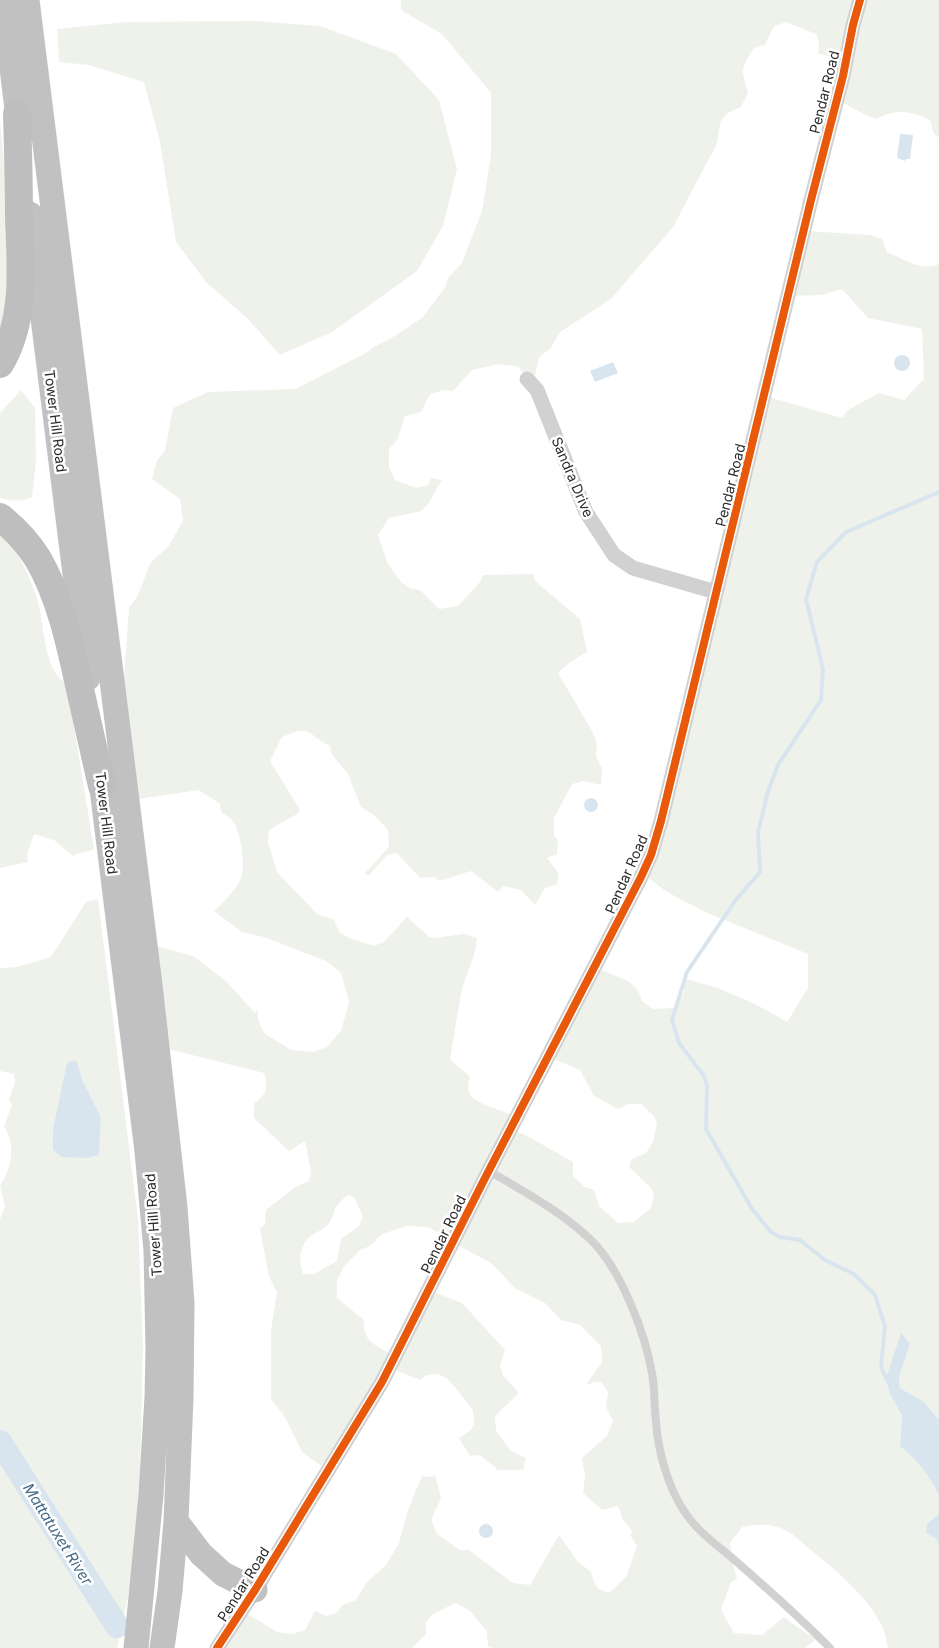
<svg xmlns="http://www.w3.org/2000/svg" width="939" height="1648" font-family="Inter,sans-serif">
  <rect width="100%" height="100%" fill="#fff"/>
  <path fill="#eff2eb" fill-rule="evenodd" d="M 401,0 L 939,0 L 939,137 L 934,134 L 930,120 C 913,111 893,108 877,119 C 862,115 851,106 837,100 L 843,59 L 818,54 L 819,42 L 816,34 L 786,22 L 774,26 L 765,45 L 754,48 C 740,70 741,68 748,93 L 741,107 C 708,117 726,137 711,155 L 673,227 L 611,299 L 560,332 L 550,349 L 539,357 L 533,384 L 527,380 L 519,367 L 499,364 L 472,370 L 453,391 L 444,390 L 430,394 L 421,412 L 405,416 L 398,438 L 389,449 L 389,467 L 395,480 L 416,488 L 428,485 L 431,478 L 442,480 L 427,506 L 421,511 L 389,518 L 378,535 L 388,564 L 401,582 L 411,589 L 420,590 L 439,609 L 458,606 L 480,582 L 483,575 L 533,574 L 535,581 L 580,619 L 587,652 L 570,662 L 558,673 L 592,731 L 597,743 L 596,756 L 602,769 L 601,785 L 583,781 L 572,784 L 554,818 L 554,836 L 558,840 L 557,855 L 551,856 L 547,858 L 559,874 L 557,884 L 545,888 L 535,905 L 521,890 L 503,886 L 498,892 L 471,871 L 439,881 L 435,877 L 420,878 L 397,853 L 387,855 L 368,876 L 365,873 L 389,847 L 388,830 L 374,815 L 361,807 L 348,774 L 332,755 L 330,746 C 305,733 312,724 282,737 L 270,761 L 300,810 L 297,814 L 269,830 L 268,842 L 277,872 L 317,914 L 334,920 L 339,932 L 349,938 L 374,946 L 384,942 L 407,917 L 429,937 L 434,938 L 464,934 L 477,938 C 476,957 465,975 461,994 C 457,1015 454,1037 450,1059 L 470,1077 C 468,1083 467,1090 471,1096 C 478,1104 505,1112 516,1116 L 513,1131 L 524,1134 L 573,1162 L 573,1176 L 585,1187 L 594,1190 L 599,1206 L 618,1223 L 634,1222 L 651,1208 L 654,1194 L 651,1188 L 629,1167 L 632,1159 L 646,1153 L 653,1142 L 657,1123 L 654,1116 L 641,1104 L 628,1104 L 618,1109 L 594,1096 L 580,1070 L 551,1058 L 597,968 L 628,981 L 638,990 L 642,1001 L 653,1009 L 674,1008 C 683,997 687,993 682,978 L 718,988 L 757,1005 L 787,1022 L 808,988 L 808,954 L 705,912 L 667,892 L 643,874 L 765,396 L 842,418 L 848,410 L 879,393 L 904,400 L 924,379 L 922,329 L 868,318 L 842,289 L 821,295 L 789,296 L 808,231 L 870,235 L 882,239 L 887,252 C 904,259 921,272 939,264 L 939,1420 L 924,1402 L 900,1388 L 899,1377 L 910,1344 L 890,1394 L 902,1416 L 900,1446 C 915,1458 933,1475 939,1495 C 939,1500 939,1509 939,1515 L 927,1524 L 939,1546 L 939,1648 L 888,1648 C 885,1610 839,1573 811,1550 C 803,1544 795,1535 787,1531 C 771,1523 758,1524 742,1527 L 730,1543 L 732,1560 L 737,1579 L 731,1582 L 721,1610 L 734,1633 L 762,1635 L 784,1617 L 797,1627 L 816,1639 L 805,1648 L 493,1648 L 488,1647 L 487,1631 L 470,1611 L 455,1603 L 433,1614 L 426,1622 L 426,1634 L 412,1648 L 213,1648 L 240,1609 L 277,1632 L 293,1634 L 305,1630 L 315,1611 L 327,1616 L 336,1613 L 343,1605 L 356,1600 L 367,1582 L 386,1565 L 399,1543 L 408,1510 L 422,1476 L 427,1477 L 435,1475 L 441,1498 L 431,1520 L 437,1534 L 460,1550 L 469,1550 L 513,1583 L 530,1585 L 559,1535 L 578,1562 L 590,1571 L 597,1588 L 609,1593 L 626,1577 L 637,1546 L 630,1535 L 632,1533 C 631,1526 625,1525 622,1518 C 620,1513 622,1511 617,1506 L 602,1510 L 583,1493 L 585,1477 L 582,1458 L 607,1436 L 613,1421 L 606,1407 L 608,1392 L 601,1382 L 595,1382 L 586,1385 L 602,1362 L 601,1346 L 580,1325 L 561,1320 L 545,1303 L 515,1288 L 491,1263 L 456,1244 L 448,1237 L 428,1227 L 407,1226 L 382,1234 L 370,1246 L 360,1250 L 344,1266 L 337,1281 L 337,1298 L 364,1320 C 362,1341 375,1345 391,1354 L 431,1291 L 462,1303 L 505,1350 L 500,1366 L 503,1375 L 519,1393 L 495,1416 L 496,1431 L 511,1451 L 526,1458 L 523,1470 L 498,1470 L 480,1455 L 470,1456 L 459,1438 L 470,1431 L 474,1425 L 473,1410 L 449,1380 L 438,1374 L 427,1375 L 420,1380 L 392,1369 L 326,1469 L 302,1452 L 285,1417 L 271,1399 L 271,1330 L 277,1292 L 269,1277 L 260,1229 L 265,1224 L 266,1210 L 294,1188 L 309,1181 L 311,1172 L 305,1141 L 289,1151 L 254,1118 L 254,1104 L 265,1093 L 266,1080 L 264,1073 L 164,1048 L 152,945 L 193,956 L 226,981 L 255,1013 L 258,1009 L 258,1020 L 264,1033 L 291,1050 L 313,1052 L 327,1047 L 341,1031 L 349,1002 L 341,973 L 326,961 L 264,937 L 242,932 L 214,911 C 224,902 235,891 241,878 C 246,866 241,837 235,825 C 233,819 227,816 221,812 L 220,804 L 199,790 L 131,800 L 122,704 L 129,607 L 137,597 L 151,562 L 169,546 L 183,520 L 180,499 L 152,479 L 157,460 L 165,451 L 173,408 L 208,392 L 295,389 L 366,353 L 372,348 L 395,336 L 423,317 L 445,287 L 449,277 L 462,263 L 482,211 L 491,155 L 491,93 L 442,34 L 401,10 ZM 349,1195 L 355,1198 L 363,1217 L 359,1226 L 341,1239 L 337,1261 L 314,1274 L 303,1274 C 298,1260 299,1245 312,1235 C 316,1232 322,1230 326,1227 C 337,1215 331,1205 349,1195 Z
    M 253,21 L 320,26 L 396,54 L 439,100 L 457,169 L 443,226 L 417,271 L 332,332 L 280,355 L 248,319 L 206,282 L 176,242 L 160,142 L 144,82 L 89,65 L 59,62 L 57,29 L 126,22 Z
    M 0,122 L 14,256 L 0,342 Z
    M 21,390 L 35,408 L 36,461 L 32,497 C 22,502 11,501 0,498 L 0,413 Z
    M 0,536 C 20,551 31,579 38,602 C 45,626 43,671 67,684 L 94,849 C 87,853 80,851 73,856 L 54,840 L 34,834 L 27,854 L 28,862 L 0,868 Z
    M 98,899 L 138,1219 L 143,1347 L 140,1481 L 131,1582 L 117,1648 L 0,1648 L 0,1219 L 5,1206 L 0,1186 C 12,1168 16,1144 4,1126 L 12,1105 L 9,1099 L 15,1083 L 14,1074 L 0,1071 L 0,968 L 17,967 L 51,957 L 86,902 ZM 77,1062 L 83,1081 L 101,1117 L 62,1157 Z"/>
  <path fill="#d9e5ee" d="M 900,134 L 913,135 L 910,159 L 906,159 L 905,161 L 897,158 Z
    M894 363a8 8 0 1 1 16 0a8 8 0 1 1-16 0Z
    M 613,362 L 618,373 L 595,382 L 590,371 Z
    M584 805a7 7 0 1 1 14 0a7 7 0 1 1-14 0Z
    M 74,1060 L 77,1062 L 83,1081 L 101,1117 L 99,1155 L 87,1158 L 62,1157 L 53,1150 L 53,1129 L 67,1063 Z
    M 901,1333 L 910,1344 L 899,1377 L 900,1388 L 924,1402 L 939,1420 L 939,1495 C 928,1473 919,1462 900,1446 L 902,1416 L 890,1394 L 886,1378 Z
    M 939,1514 L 939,1546 L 935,1538 L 926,1533 L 927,1524 Z
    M479 1531a7 7 0 1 1 14 0a7 7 0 1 1-14 0Z"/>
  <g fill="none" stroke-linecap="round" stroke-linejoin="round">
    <path stroke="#d9e5ee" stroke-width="4" d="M 888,1382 L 881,1367 L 885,1326 L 875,1295 L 854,1274 L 825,1260 L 800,1240 L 780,1237 L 771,1232 L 752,1209 L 706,1129 L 707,1086 L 704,1076 L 679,1043 L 672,1020 L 687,972 L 735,901 L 760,872 L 758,832 L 768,791 L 778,765 L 821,700 L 823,669 L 806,599 L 817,562 L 846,532 L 939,492"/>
    <path stroke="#d9e5ee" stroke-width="24" d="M 0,1442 L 117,1626"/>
    <path stroke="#d1d1d1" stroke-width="8" d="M 489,1171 C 525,1192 562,1212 592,1241 C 621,1270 645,1333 652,1373 C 655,1389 654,1406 656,1422 C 658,1451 668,1487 684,1511 C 697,1532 720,1547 738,1563 C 770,1591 800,1618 830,1648"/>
    <path stroke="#d1d1d1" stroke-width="15" d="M 527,379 L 537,390 L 586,512 L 614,555 L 633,568 L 716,592
      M 217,1648 L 255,1590 L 382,1382 L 484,1180 L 641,877 L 651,855 L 661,821 L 811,200 L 843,76 L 853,25 L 860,0"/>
    <path stroke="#c1c1c1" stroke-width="25" d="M 4,0 L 20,135
      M 27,0 L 150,985 L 175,1207 L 182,1303 L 181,1398 L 176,1521 L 170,1591 L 162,1648
      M 30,214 L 88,678
      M 99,765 L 147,1151 L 156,1250 L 158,1349 L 157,1397 L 151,1495 L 136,1648
      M 176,1521 L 201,1554 L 223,1574 L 255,1590"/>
    <path stroke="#bebebe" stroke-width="28" d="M 0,364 C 26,320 21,267 19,218 C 19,183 18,148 17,114
      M 0,517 C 15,529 28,543 38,559 C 60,597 70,643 79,685 C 87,719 94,752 102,786"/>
    <g stroke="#fff" stroke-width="11">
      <path id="cycleway" d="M 217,1648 L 255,1590 L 382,1382 L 484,1180 L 641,877 L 651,855 L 661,821 L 811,200 L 843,76 L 853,25 L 860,0"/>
    </g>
    <use href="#cycleway" stroke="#e8590c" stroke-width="8"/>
  </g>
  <g text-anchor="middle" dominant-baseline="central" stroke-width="5" stroke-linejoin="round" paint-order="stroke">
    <g font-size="14" fill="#2c2c2c" stroke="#fff">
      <text transform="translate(824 92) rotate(-76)">Pendar Road</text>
      <text transform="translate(56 421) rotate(83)">Tower Hill Road</text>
      <text transform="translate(573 477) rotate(67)">Sandra Drive</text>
      <text transform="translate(730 485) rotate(-76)">Pendar Road</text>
      <text transform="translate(107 823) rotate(83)">Tower Hill Road</text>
      <text transform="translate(626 874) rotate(-66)">Pendar Road</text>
      <text transform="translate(153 1225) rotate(-94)">Tower Hill Road</text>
      <text transform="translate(443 1234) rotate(-64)">Pendar Road</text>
      <text transform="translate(243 1584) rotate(-58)">Pendar Road</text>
    </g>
    <g font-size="15" font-style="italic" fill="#446a84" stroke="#fff">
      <text transform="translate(58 1534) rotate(58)">Mattatuxet River</text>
    </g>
  </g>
</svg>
